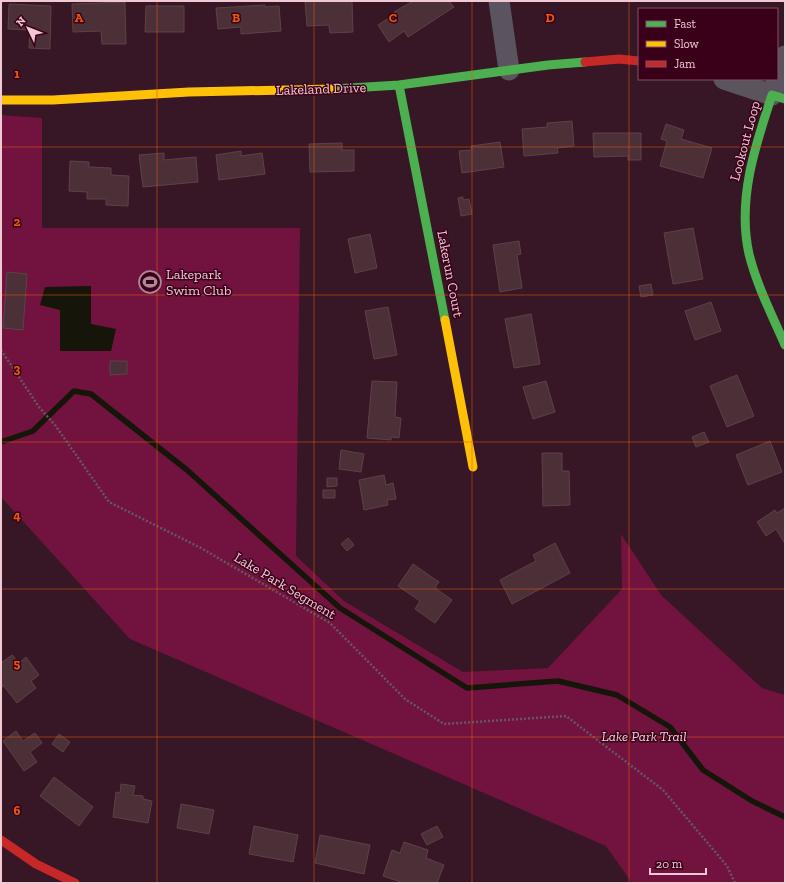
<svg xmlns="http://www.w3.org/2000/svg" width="786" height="884" font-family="'Zilla Slab',serif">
  <rect width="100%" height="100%" fill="#371625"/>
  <path fill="#71133e" d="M 1,115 L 42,118 L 42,228 L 300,228 L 296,556 L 344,601 L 463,672 L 548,668 L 622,589 L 621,534 L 661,595 L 762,688 L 785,695 L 785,883 L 632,883 L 606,846 L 130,639 L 1,497 Z"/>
  <path fill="#151509" d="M 91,286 L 91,324 L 116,329 L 111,351 L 60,351 L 60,310 L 40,305 L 45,287 Z"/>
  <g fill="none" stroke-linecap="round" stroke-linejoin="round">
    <path stroke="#151509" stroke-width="5.5" d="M 1,442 L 33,431 L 74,391 L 91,394 L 187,470 L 340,608 L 467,688 L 558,681 L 617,695 L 670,727 L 703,770 L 752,801 L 785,817"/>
  </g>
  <path fill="#4c3038" stroke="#5e4148" d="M 320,1 L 352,1 L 353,32 L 330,33 L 329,25 L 307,26 L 305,2 Z
    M 413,1 L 449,1 L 454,7 L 408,37 L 404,31 L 389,42 L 378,25 L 395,14 L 394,12 Z
    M 125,2 L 126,44 L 102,44 L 101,31 L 73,32 L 72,4 Z
    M 9,4 L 51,6 L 50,49 L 29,48 L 30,30 L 8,29 Z
    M 265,5 L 265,7 L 279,6 L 281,31 L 241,34 L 241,27 L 218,29 L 216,8 Z
    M 146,6 L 184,6 L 184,32 L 145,32 Z
    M 572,121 L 574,146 L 557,148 L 558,153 L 524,156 L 522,129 L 547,127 L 547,123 Z
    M 666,124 L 684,130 L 681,139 L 712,148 L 703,178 L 660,166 L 667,141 L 661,139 Z
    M 593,133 L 641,133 L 641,160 L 628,160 L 628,156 L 594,157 Z
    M 500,142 L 504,167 L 462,173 L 459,151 L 472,150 L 471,146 Z
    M 342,143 L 342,150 L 354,150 L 354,171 L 310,172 L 309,144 Z
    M 241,151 L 241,156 L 262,153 L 265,174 L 219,180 L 216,155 Z
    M 164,153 L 164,160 L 196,157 L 198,182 L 143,187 L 139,155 Z
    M 70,161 L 89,162 L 89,167 L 111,168 L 111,175 L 129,176 L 128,206 L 106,205 L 106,199 L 87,199 L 87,192 L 69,191 Z
    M 463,197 L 463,200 L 469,199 L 472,214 L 461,216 L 458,198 Z
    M 693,228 L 703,279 L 673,284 L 664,233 Z
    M 370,234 L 377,268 L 355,273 L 348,239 Z
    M 519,241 L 521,254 L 517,255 L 522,288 L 500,292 L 493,245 Z
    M 7,272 L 27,274 L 23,330 L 3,328 Z
    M 651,284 L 653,295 L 641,297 L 639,286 Z
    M 711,302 L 721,331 L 695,340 L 685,311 Z
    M 388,307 L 397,355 L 374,359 L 365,311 Z
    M 531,314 L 540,364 L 514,368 L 505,319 Z
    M 110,361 L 127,361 L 127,374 L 110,375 Z
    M 737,375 L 754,416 L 727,427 L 710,386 Z
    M 372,381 L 397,382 L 395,417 L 401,418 L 399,438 L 391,437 L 391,440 L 367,438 Z
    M 546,381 L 555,412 L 533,419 L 523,387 Z
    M 704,432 L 709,442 L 696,447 L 692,437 Z
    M 770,441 L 782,472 L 748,485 L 736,455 Z
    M 341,450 L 364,454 L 361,472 L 339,469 Z
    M 542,453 L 562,453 L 562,471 L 569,471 L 570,505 L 543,506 Z
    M 384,475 L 386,485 L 393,483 L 396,499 L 387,500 L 388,505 L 364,510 L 359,480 Z
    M 327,478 L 337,478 L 337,486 L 327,487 Z
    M 323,490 L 335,490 L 335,498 L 323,498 Z
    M 785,508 L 785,544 L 776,529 L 766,536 L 757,522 L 775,510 L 777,513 Z
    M 348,538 L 354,545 L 347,551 L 341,544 Z
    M 555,543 L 570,573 L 512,604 L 500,580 L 536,561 L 533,555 Z
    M 413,564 L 439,582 L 435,588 L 452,600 L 435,623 L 415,609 L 420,601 L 398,586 Z
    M 12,655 L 19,663 L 26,657 L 39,675 L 31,681 L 36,688 L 17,703 L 3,685 L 1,690 L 1,663 Z
    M 16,731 L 23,741 L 35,733 L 42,743 L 30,752 L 37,762 L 24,771 L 3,741 Z
    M 59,734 L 70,742 L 63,752 L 52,744 Z
    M 54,777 L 93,807 L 79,826 L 40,796 Z
    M 121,784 L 135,786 L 133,795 L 143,796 L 143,799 L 152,801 L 148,823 L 113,817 L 116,792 L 120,793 Z
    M 181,804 L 214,810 L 209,834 L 177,828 Z
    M 254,826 L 298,835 L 293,862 L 249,854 Z
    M 437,826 L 443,837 L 427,845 L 421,834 Z
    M 320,835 L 370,845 L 364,874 L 315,863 Z
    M 404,842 L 428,850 L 426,858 L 444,865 L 437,883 L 404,883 L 383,876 L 392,850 L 400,853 Z"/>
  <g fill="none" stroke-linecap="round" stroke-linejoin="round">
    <path stroke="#655862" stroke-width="2.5" stroke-dasharray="2 2" stroke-linecap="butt" d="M 1,350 L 39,407 L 55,425 L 109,502 L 201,548 L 330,623 L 405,699 L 444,724 L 566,716 L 663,790 L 727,866 L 735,883"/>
    <path stroke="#5b535e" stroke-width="21" d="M 499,1 L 509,70
      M 724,79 L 772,95 L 785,56"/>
    <path stroke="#4caf50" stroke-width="9" d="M 399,85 L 445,320
      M 334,89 L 399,85 L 548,65 L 585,62
      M 785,99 L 772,95 C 755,146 737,200 749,254 C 757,286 772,315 785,345"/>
    <path stroke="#ffc107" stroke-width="9" d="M 1,100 L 53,100 L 189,92 L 334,89
      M 445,320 L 473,467"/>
    <path stroke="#c62828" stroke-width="9" d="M 585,62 L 619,59 L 639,61
      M 1,840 L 36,864 L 75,883"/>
  </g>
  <path fill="none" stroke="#e8590c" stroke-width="1" stroke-opacity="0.55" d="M 157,1 L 157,883M 314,1 L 314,883M 472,1 L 472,883M 629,1 L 629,883M 1,147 L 785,147M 1,295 L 785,295M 1,442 L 785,442M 1,589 L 785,589M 1,737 L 785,737"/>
  <defs>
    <g id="stadium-ring" transform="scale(1.15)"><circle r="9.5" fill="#3a001a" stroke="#af8a96" stroke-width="1.5"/><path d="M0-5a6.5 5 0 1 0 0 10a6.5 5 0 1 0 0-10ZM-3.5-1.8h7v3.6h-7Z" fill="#af8a96"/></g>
  </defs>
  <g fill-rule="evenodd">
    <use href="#stadium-ring" x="150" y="282"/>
  </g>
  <g text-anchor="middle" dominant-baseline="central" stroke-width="3" stroke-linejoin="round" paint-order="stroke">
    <g font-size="14" fill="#f0c9d3" stroke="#3a001a">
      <text transform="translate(321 89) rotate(-2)">Lakeland Drive</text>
      <text transform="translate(745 141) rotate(-75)">Lookout Loop</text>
      <text transform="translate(450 274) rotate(79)">Lakerun Court</text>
      <text transform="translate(285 586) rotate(31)">Lake Park Segment</text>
    </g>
    <g font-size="14" fill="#f0c9d3" stroke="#3a001a" text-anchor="start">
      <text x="166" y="274">Lakepark<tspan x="166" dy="16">Swim Club</tspan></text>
    </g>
    <g font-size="14" font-style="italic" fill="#f1d3db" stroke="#3a001a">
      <text x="644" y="736">Lake Park Trail</text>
    </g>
  </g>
  <g font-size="13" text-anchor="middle" font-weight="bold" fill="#e8590c" stroke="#3a001a" stroke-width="3" stroke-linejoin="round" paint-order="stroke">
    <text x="79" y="22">A</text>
    <text x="236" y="22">B</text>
    <text x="393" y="22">C</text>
    <text x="550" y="22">D</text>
    <text x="17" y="78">1</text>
    <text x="17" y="226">2</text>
    <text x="17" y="373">3</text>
    <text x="17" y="520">4</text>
    <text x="17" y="668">5</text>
    <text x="17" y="815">6</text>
  </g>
  <rect width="786" height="884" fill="none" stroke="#f0c9d3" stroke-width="4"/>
  <rect x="638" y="8" width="140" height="72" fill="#3a001a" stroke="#835064"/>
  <rect x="646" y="21" width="20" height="6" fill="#4caf50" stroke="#835064"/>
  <text x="674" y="28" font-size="12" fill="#f0c9d3">Fast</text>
  <rect x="646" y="41" width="20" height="6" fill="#ffc107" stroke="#835064"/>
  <text x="674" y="48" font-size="12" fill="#f0c9d3">Slow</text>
  <rect x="646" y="61" width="20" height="6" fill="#c62828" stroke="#835064"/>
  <text x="674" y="68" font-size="12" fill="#f0c9d3">Jam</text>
  <g transform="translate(28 28) rotate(313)" stroke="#3a001a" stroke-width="3" paint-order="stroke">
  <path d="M0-3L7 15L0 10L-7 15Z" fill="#f0c9d3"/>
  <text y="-6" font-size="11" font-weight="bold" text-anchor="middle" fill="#f0c9d3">N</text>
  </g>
  <path d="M650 868v6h56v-6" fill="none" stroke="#f0c9d3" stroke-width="2"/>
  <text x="656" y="868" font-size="12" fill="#f0c9d3" stroke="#3a001a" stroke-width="3" paint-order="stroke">20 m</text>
</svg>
